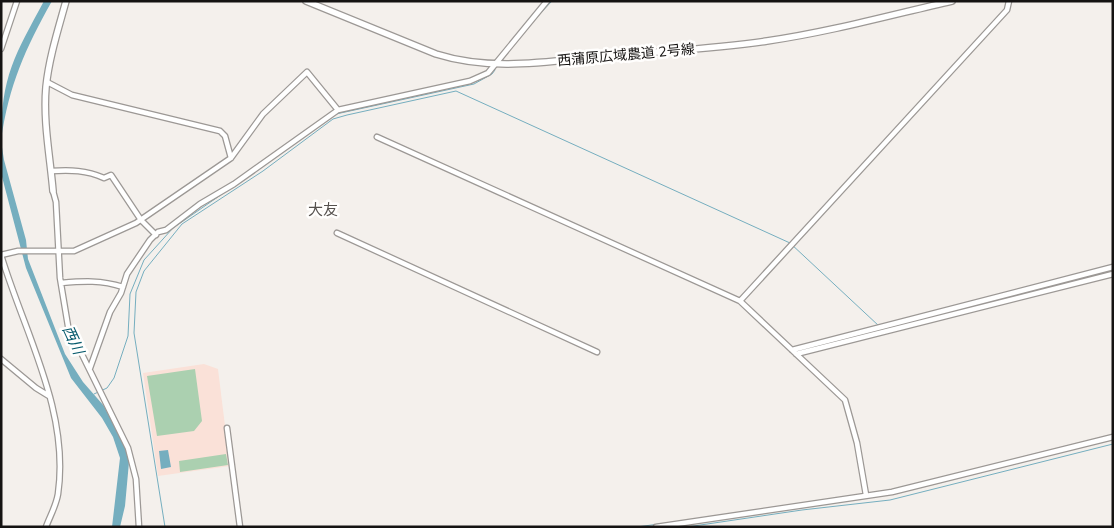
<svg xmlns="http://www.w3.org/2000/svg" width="1114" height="528" font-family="'Nunito Sans','Noto Sans JP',sans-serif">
  <rect width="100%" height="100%" fill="#f4f0ec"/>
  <path fill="#fae1d8" d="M 204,364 L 218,369 L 230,466 L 158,476 L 143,373 Z"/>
  <path fill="#abd0b0" d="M 195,369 L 202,421 L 194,431 L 157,436 L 147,376 Z
    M 226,454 L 228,465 L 180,472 L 179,461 Z"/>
  <path fill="#75aebf" d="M 44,1 L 52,1 C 25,49 9,85 1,140 C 1,76 15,55 44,1 Z
    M 1,141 L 4,160 L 26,240 L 28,259 L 65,354 L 83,382 L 104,406 L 126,449 L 129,462 L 125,506 L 120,527 L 112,527 L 120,458 L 113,437 L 102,418 L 71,378 L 26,268 L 1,173 Z
    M 168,450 L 171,467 L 161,469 L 159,451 Z"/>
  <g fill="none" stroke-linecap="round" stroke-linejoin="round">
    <path stroke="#75aebf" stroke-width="1" d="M 535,19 L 552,1
      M 501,62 L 507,53
      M 336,114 L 474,84 L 492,74 L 495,70
      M 94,394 L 107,388 L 114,378 L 128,336 L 130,294 L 144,260 L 173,228 L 303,138
      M 165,527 L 134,333 L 136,292 L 144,271 L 182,224 L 263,171 L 333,119 L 347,115 L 456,91 L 790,243 L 879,326
      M 637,527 L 659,524
      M 687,527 L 802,510 L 890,500 L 1113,444"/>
    <g stroke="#9c9895" stroke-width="7">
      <path id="street" d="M 1,49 L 17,1
        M 47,82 L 72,95 L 220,131 L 225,136 L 231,158
        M 377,137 L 740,301 L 845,400 L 857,443 L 866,495
        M 51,171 C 71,170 86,170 104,178 L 111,175 L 141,220 L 156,235
        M 53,191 L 56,202 L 60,278 L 68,326 L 128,448 L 136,479 L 139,527
        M 337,233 L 597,352
        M 1,255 L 18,251 L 74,251 L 136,223 L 231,158 L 263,114 L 307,72 L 338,110
        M 1,255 C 24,332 70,411 58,494 C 56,506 50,516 46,527
        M 61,283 C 84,281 101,280 123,287
        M 740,301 L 1007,10 L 1009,1
        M 792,350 L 1113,267
        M 796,354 L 1113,274
        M 1,359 L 36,388 L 49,396
        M 90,368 L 110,312 L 121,293 L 127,274 L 150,240 L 158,232 L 166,230 L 200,204 L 234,184 L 338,110 L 470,81 L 488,73 L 547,1
        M 227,428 L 240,527
        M 656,527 L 892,492 L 1113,437"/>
    </g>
    <g stroke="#9c9895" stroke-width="8">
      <path id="secondary" d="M 306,1 L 436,54 C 493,72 550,61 609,56 C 661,51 715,49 767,41 C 829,32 891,15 952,1
        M 53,191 C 50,156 43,122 46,87 C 49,58 58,30 66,1"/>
    </g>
    <use href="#street" stroke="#fff" stroke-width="4.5"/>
    <use href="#secondary" stroke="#fff" stroke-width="5.5"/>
  </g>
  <g text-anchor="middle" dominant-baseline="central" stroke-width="5" stroke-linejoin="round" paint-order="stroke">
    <g font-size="14" fill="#151312" stroke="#fffefd">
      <text transform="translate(626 55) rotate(-5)">西蒲原広域農道 2号線</text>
    </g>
    <g font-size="15" fill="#55514e" stroke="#fffefd">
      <text x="323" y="210">大友</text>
    </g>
    <g font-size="15" font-style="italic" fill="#075a6c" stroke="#fffefd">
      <text transform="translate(73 340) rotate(65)">西川</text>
    </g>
  </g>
  <rect width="1114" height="528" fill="none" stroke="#151312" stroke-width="5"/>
</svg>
